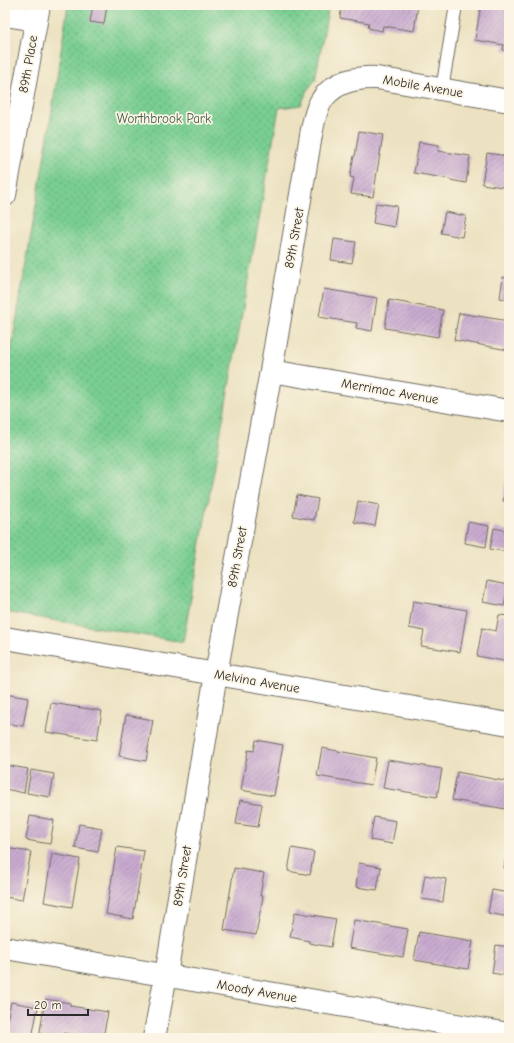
<svg xmlns="http://www.w3.org/2000/svg" width="514" height="1043" font-family="'Comic Neue',sans-serif">
  <defs>
    <pattern id="park-dots" width="8" height="8" patternUnits="userSpaceOnUse"><rect width="8" height="8" fill="#79ce92"/><path d="M2 2h.1M6 6h.1" fill="none" stroke="#63a777" stroke-width="1.8" stroke-linecap="round"/></pattern>
    <pattern id="building-hatch" width="6" height="6" patternUnits="userSpaceOnUse"><rect width="6" height="6" fill="#c9abd0"/><path d="M-1 1l2-2M0 6l6-6M5 7l2-2" fill="none" stroke="#a38ba9"/></pattern>
  </defs>
  <rect width="100%" height="100%" fill="#fcf5e5"/>
  <filter id="ink" filterUnits="userSpaceOnUse"><feTurbulence type="fractalNoise" baseFrequency=".025" numOctaves="2"/><feDisplacementMap in="SourceGraphic" scale="8" xChannelSelector="R" yChannelSelector="G"/><feConvolveMatrix kernelMatrix="1 2 1 2 8 2 1 2 1" color-interpolation-filters="sRGB"/></filter>
  <filter id="wash" filterUnits="userSpaceOnUse"><feTurbulence type="fractalNoise" baseFrequency=".012" numOctaves="4" result="noise"/><feDisplacementMap in="SourceGraphic" scale="16" xChannelSelector="R" yChannelSelector="G"/><feGaussianBlur stdDeviation="0.9" result="paint"/><feColorMatrix in="noise" values="0 0 0 0 0 0 0 0 0 0 0 0 0 0 0 0 0 1.4 0 .05"/><feComposite in="paint" operator="in"/></filter>
  <g filter="url(#wash)">
    <rect width="100%" height="100%" fill="#ece2c1"/>
    <path fill="url(#park-dots)" stroke="#527c5e" d="M 68,5 L 329,5 L 315,80 L 308,89 L 301,105 L 279,108 L 183,642 L 5,612 L 5,386 L 49,130 Z"/>
    <g id="blocks">
      <path fill="url(#building-hatch)" d="M 93,5 L 107,5 L 104,24 L 90,22 Z
        M 342,5 L 418,5 L 414,31 L 383,26 L 382,31 L 368,28 L 369,23 L 340,18 Z
        M 481,5 L 509,5 L 509,51 L 503,50 L 504,45 L 475,40 Z
        M 359,131 L 383,135 L 373,197 L 351,194 L 354,178 L 350,177 L 354,156 L 355,156 Z
        M 419,142 L 439,145 L 438,151 L 470,156 L 466,183 L 450,180 L 450,179 L 414,173 Z
        M 487,153 L 507,156 L 506,161 L 509,162 L 509,188 L 482,184 Z
        M 376,203 L 397,206 L 394,227 L 373,223 Z
        M 445,212 L 466,216 L 462,237 L 441,233 Z
        M 334,239 L 356,242 L 352,263 L 331,260 Z
        M 503,277 L 509,279 L 509,300 L 500,298 Z
        M 324,289 L 377,298 L 372,331 L 356,328 L 357,323 L 319,317 Z
        M 389,300 L 443,310 L 438,337 L 385,328 Z
        M 459,313 L 509,321 L 509,341 L 508,350 L 454,340 Z
        M 507,473 L 509,473 L 509,502 L 503,501 Z
        M 297,495 L 318,499 L 314,520 L 293,516 Z
        M 358,501 L 379,505 L 375,526 L 354,522 Z
        M 468,522 L 489,526 L 486,547 L 465,543 Z
        M 494,528 L 509,531 L 509,552 L 490,549 Z
        M 487,581 L 508,585 L 504,606 L 483,602 Z
        M 413,601 L 467,610 L 460,652 L 421,646 L 424,631 L 409,628 Z
        M 499,615 L 509,616 L 509,662 L 477,656 L 482,628 L 496,631 Z
        M 5,694 L 28,698 L 23,726 L 5,723 Z
        M 51,703 L 102,711 L 97,740 L 46,732 Z
        M 126,715 L 153,720 L 146,761 L 119,756 Z
        M 256,740 L 283,745 L 274,796 L 241,790 L 248,750 L 254,751 Z
        M 322,748 L 376,758 L 371,785 L 317,776 Z
        M 388,760 L 442,769 L 437,797 L 383,788 Z
        M 5,765 L 28,769 L 24,793 L 5,789 Z
        M 31,770 L 54,774 L 50,797 L 27,793 Z
        M 457,772 L 509,782 L 509,790 L 506,809 L 452,800 Z
        M 240,800 L 262,804 L 258,827 L 236,824 Z
        M 30,816 L 54,820 L 50,844 L 26,840 Z
        M 374,817 L 396,821 L 392,844 L 370,840 Z
        M 79,824 L 102,828 L 98,852 L 75,848 Z
        M 508,844 L 509,845 L 509,869 L 504,868 Z
        M 117,847 L 144,851 L 133,919 L 106,914 Z
        M 5,848 L 31,852 L 22,900 L 5,897 Z
        M 292,848 L 314,852 L 310,875 L 288,871 Z
        M 52,854 L 80,859 L 72,907 L 44,902 Z
        M 359,863 L 381,867 L 377,890 L 356,887 Z
        M 234,868 L 264,873 L 260,896 L 263,896 L 256,935 L 224,930 Z
        M 425,875 L 446,879 L 443,902 L 421,899 Z
        M 492,890 L 509,893 L 509,917 L 488,913 Z
        M 295,912 L 336,919 L 331,947 L 309,943 L 309,941 L 290,937 Z
        M 354,920 L 408,929 L 403,957 L 349,948 Z
        M 419,932 L 473,941 L 468,969 L 414,960 Z
        M 496,945 L 509,947 L 509,976 L 492,973 Z
        M 45,999 L 70,1003 L 70,1006 L 108,1012 L 103,1038 L 75,1038 L 75,1035 L 64,1033 L 63,1038 L 39,1038 Z
        M 11,1002 L 38,1007 L 32,1038 L 5,1038 L 5,1030 Z"/>
    </g>
  </g>
  <g filter="url(#ink)">
    <use href="#blocks" fill-opacity="0" stroke="#6f6b60" stroke-width="1"/>
    <g fill="none" stroke-linecap="round" stroke-linejoin="round">
      <g stroke="#6f6b60" stroke-width="14">
        <path id="lane" d="M 442,89 L 456,5"/>
      </g>
      <g stroke="#6f6b60" stroke-width="24">
        <path id="street" d="M 5,15 L 36,20
          M 5,195 L 39,5
          M 271,371 L 509,411
          M 5,638 L 509,724
          M 5,948 L 509,1034
          M 154,1038 L 166,975 L 216,674 L 271,371 L 311,135 C 313,125 315,112 320,103 C 332,82 355,77 377,78 L 509,101"/>
      </g>
      <use href="#lane" stroke="#fff" stroke-width="12"/>
      <use href="#street" stroke="#fff" stroke-width="22"/>
    </g>
  </g>
  <g text-anchor="middle" dominant-baseline="central" stroke-width="3.5" stroke-linejoin="round" paint-order="stroke">
    <g font-size="13" fill="#2b2b2b" stroke="#fcf5e5">
      <text transform="translate(28 64) rotate(-80)">89th Place</text>
      <text transform="translate(423 86) rotate(10)">Mobile Avenue</text>
      <text transform="translate(294 238) rotate(-80)">89th Street</text>
      <text transform="translate(390 391) rotate(10)">Merrimac Avenue</text>
      <text transform="translate(237 557) rotate(-80)">89th Street</text>
      <text transform="translate(257 681) rotate(10)">Melvina Avenue</text>
      <text transform="translate(182 876) rotate(-81)">89th Street</text>
      <text transform="translate(257 991) rotate(10)">Moody Avenue</text>
    </g>
    <g font-size="13" fill="#425c4a" stroke="#fcf5e5">
      <text x="164" y="118">Worthbrook Park</text>
    </g>
  </g>
  <rect width="514" height="1043" fill="none" stroke="#fcf5e5" stroke-width="20"/>
  <path d="M28 1009v6h60v-6" fill="none" stroke="#2b2b2b" stroke-width="2"/>
  <text x="34" y="1009" font-size="12" fill="#2b2b2b" stroke="#fcf5e5" stroke-width="3" paint-order="stroke">20 m</text>
</svg>
